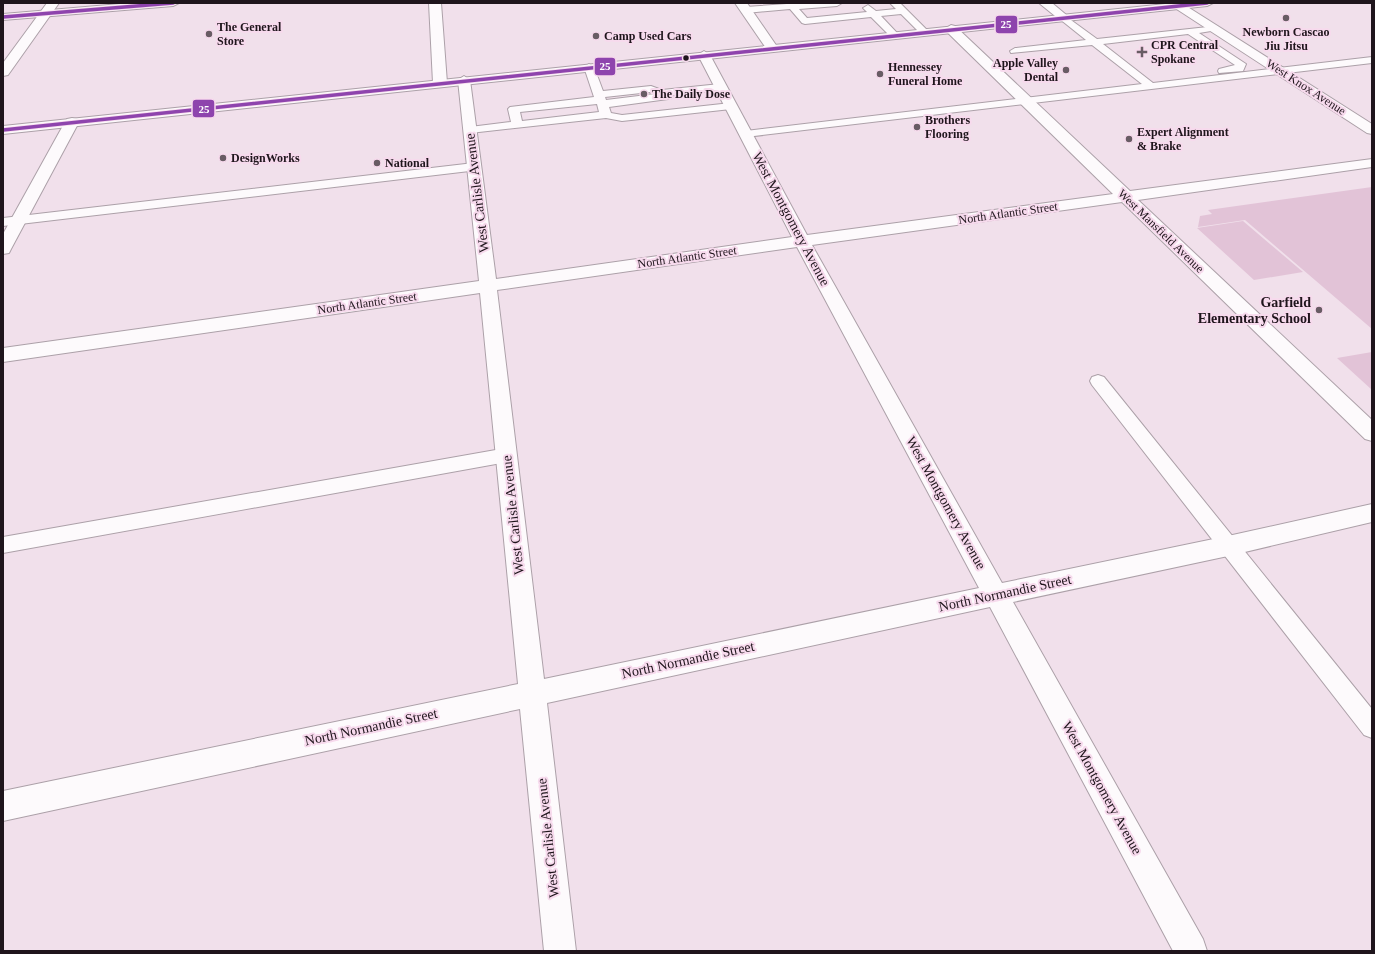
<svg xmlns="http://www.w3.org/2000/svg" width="1375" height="954" font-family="'Times New Roman',serif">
  <rect width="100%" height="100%" fill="#f1e0eb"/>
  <path fill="#e2c3d7" d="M 1372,187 L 1372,329 L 1245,220 L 1198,227 L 1200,216 L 1212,214 L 1208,210 Z
    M 1243,221 L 1303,272 L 1254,280 L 1197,228 Z
    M 1372,352 L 1372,390 L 1337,358 Z"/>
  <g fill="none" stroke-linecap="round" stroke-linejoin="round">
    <g stroke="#aca0a8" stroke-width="2">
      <path id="service" d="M 801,3 L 842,3 L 837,6 L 799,9 L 807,18 L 867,12 L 863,8 L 868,5 L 876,11 L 896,9 L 890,3 L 900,3 L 929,32 L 924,35 L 921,34 L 901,14 L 881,16 L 899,35 L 894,38 L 891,37 L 871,17 L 805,24 L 802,23 L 790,9 L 746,13 L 741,10 L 746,7 Z
        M 1064,15 L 1097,39 L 1217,26 L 1219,28 L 1217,30 L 1199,33 L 1246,64 L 1243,71 L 1219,73 L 1218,71 L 1219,69 L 1235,65 L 1188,34 L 1103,44 L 1153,83 L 1372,57 L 1372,63 L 746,137 L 740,134 L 746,131 L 1142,84 L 1092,45 L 1011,53 L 1010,51 L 1015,48 L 1086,40 L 1061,20 L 1059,18 Z
        M 589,64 L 594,67 L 603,91 L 651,86 L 662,90 L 720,84 L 725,87 L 720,90 L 673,95 L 672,98 L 668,99 L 609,107 L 611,113 L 622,115 L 731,103 L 737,106 L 731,109 L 622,121 L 606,118 L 470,133 L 464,130 L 470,127 L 511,122 L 508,109 L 510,107 L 594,97 L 584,67 ZM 650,92 L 655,94 L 606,100 L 605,97 ZM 597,104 L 599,112 L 522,121 L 520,112 Z
        M 474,163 L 478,164 L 480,167 L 478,170 L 3,226 L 3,218 Z
        M 1098,375 L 1104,377 L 1372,709 L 1372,738 L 1364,735 L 1092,385 L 1090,381 L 1092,377 Z
        M 507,448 L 513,450 L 516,455 L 513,460 L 507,462 L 3,553 L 3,537 Z"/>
    </g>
    <g stroke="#aca0a8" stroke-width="2">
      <path id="minor" d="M 47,3 L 59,3 L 8,75 L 3,76 L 3,63 Z
        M 429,3 L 441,3 L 447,83 L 440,87 L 433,83 Z
        M 1039,3 L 1052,3 L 1070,18 L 1068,20 L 1060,20 Z
        M 1177,3 L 1183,4 L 1372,124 L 1372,134 L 1367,133 L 1175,8 L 1173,6 Z
        M 951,25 L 955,26 L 1130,191 L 1372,159 L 1372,167 L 1138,200 L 1372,420 L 1372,441 L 1365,439 L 1122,202 L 812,245 L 1002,583 L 1228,536 L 1372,504 L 1372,522 L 1228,556 L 1013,602 L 1203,939 L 1207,951 L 1173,951 L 990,607 L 547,703 L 576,951 L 544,951 L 520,709 L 3,821 L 3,791 L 518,684 L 480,293 L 3,362 L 3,348 L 479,281 L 458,80 L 464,76 L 470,80 L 496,279 L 792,237 L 698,55 L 704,51 L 710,55 L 807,235 L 1113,194 L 947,32 L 945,29 ZM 797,247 L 979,588 L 544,679 L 497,290 Z
        M 72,118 L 77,119 L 79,122 L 11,249 L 9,253 L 3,254 L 3,234 L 65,122 L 67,119 Z"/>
    </g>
    <g stroke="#aca0a8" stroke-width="2">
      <path id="tertiary" d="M 735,3 L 747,3 L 778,48 L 776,51 L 768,51 Z"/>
    </g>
    <g stroke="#aca0a8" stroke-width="2">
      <path id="primary" d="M 132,3 L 179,3 L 173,6 L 3,20 L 3,14 Z
        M 1175,3 L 1213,3 L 1207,6 L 3,134 L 3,126 Z"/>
    </g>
    <use href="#service" fill="#fdfafc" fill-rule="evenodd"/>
    <use href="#minor" fill="#fdfafc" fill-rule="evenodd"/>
    <use href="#tertiary" fill="#fdfafc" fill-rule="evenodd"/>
    <use href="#primary" fill="#fdfafc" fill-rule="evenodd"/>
    <g stroke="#f7daed" stroke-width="5">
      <path id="bus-1" d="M 3,17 L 173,3
        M 3,130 L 1207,3"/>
    </g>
    <use href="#bus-1" stroke="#8e44ad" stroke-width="3.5"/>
  </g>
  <g fill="#685c64" stroke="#f7daed" stroke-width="1.5">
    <circle cx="1286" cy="18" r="4"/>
    <circle cx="209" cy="34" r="4"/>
    <circle cx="596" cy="36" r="4"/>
    <path d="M1140 46h4v4h4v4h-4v4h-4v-4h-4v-4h4z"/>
    <circle cx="1066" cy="70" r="4"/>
    <circle cx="880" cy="74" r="4"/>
    <circle cx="644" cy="94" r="4"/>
    <circle cx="917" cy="127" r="4"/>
    <circle cx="1129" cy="139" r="4"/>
    <circle cx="223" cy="158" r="4"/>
    <circle cx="377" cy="163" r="4"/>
    <circle cx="1319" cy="310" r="4"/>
  </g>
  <circle fill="#1f151c" stroke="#f7daed" stroke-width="1.5" cx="686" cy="58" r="3.5"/>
  <g text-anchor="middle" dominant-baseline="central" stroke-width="4" stroke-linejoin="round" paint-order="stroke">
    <g font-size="12" font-weight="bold" fill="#1f151c" stroke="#f7daed" text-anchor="start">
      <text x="217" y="27">The General<tspan x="217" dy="14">Store</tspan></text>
      <text x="1286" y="32" text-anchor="middle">Newborn Cascao<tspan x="1286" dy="14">Jiu Jitsu</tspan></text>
      <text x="604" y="36">Camp Used Cars</text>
      <text x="1151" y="45">CPR Central<tspan x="1151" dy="14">Spokane</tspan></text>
      <text x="1058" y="63" text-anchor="end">Apple Valley<tspan x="1058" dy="14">Dental</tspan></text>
      <text x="888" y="67">Hennessey<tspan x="888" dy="14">Funeral Home</tspan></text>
      <text x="652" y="94">The Daily Dose</text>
      <text x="925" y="120">Brothers<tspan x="925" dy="14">Flooring</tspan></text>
      <text x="1137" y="132">Expert Alignment<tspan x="1137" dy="14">&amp; Brake</tspan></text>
      <text x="231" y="158">DesignWorks</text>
      <text x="385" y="163">National</text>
    </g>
    <g font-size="12" fill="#1f151c" stroke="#f7daed">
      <text transform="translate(1306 87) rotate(33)">West Knox Avenue</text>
      <text transform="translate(1008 213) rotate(-8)">North Atlantic Street</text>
      <text transform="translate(1161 231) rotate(44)">West Mansfield Avenue</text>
      <text transform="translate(687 257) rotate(-8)">North Atlantic Street</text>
      <text transform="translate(367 303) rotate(-8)">North Atlantic Street</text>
    </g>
    <g font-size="14" fill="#1f151c" stroke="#f7daed">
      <text transform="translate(477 193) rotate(-97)">West Carlisle Avenue</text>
      <text transform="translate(791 219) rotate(62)">West Montgomery Avenue</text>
      <text transform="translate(946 503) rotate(61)">West Montgomery Avenue</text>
      <text transform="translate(513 515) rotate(-96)">West Carlisle Avenue</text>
      <text transform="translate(1005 593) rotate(-12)">North Normandie Street</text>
      <text transform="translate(688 660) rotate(-12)">North Normandie Street</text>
      <text transform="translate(371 727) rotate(-12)">North Normandie Street</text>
      <text transform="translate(1102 788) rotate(61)">West Montgomery Avenue</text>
      <text transform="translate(548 838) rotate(-96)">West Carlisle Avenue</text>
    </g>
    <g font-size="14" font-weight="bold" fill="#1f151c" stroke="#f7daed" text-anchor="end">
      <text x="1311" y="302">Garfield<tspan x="1311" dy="16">Elementary School</tspan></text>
    </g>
  </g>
  <g stroke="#f7daed" stroke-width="1.5">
    <rect x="995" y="15" width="23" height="19" rx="4" fill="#8e44ad"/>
    <rect x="594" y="57" width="22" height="19" rx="4" fill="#8e44ad"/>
    <rect x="192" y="99" width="23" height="19" rx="4" fill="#8e44ad"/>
  </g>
  <g font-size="11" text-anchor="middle" font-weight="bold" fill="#fff">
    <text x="1006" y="28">25</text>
    <text x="605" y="70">25</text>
    <text x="204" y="113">25</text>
  </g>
  <rect width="1375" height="954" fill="none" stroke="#1f151c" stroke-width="8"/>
</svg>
